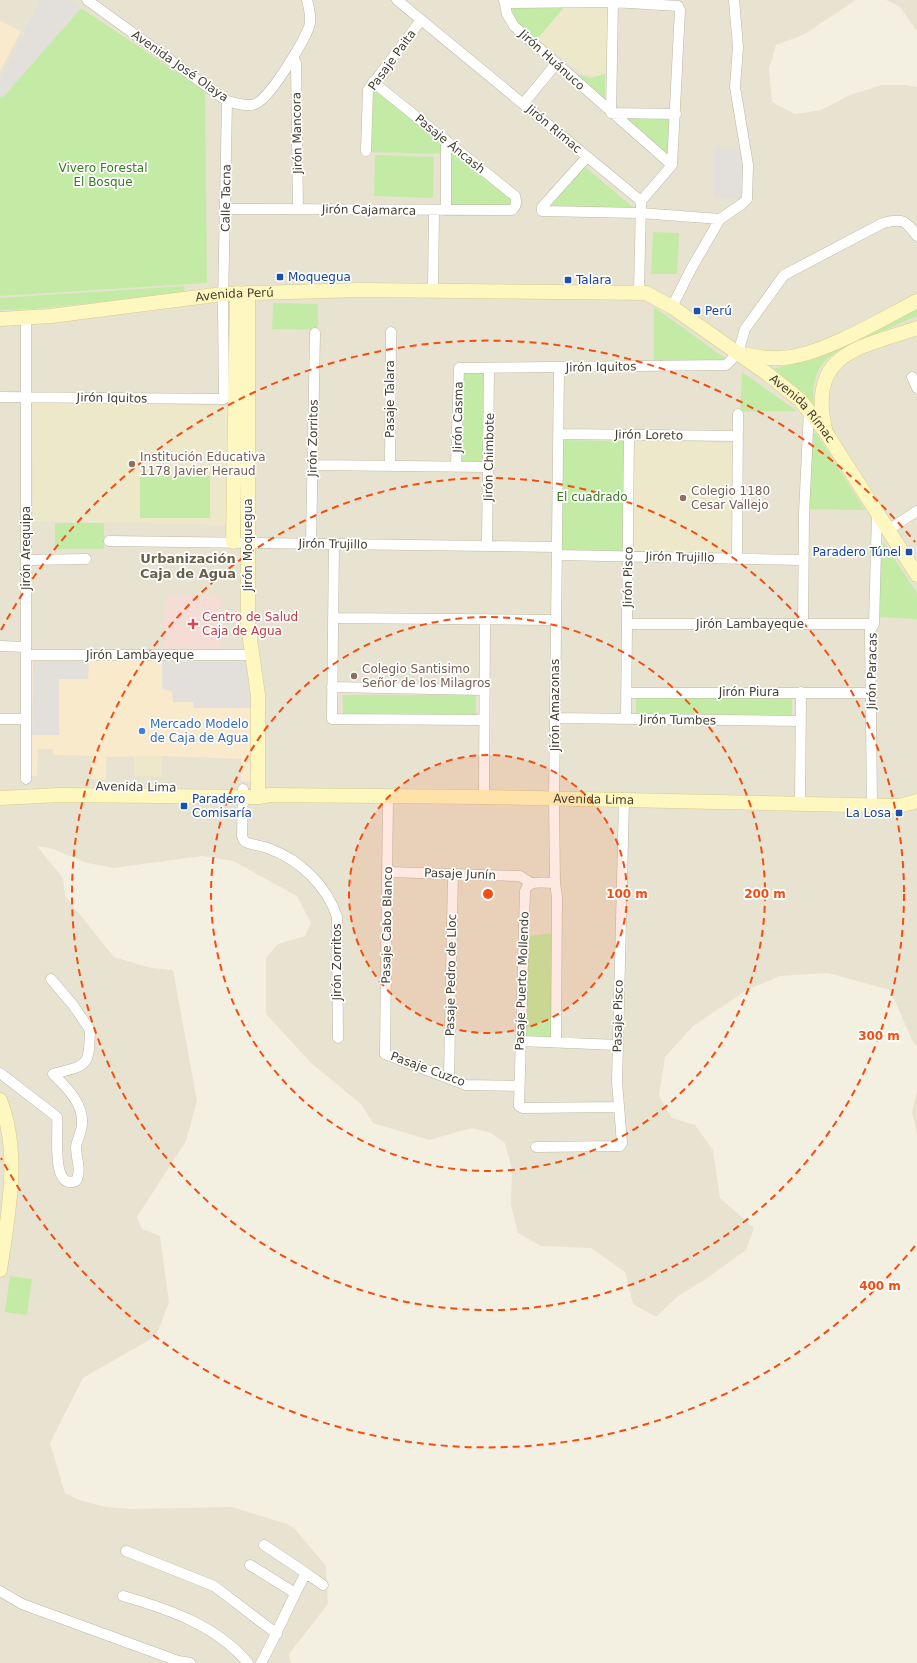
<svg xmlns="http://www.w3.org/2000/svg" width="917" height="1663" font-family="'DejaVu Sans',sans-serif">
  <rect width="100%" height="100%" fill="#f3f0e2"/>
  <path fill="#e7e3d0" d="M 0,0 L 856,0 L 803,35 L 776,45 L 769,69 L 772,102 L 795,114 L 821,110 L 850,95 L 882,85 L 905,85 L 917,87 L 917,1046 L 913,1042 L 890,990 L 828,973 L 780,976 L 747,990 L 693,1026 L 665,1057 L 659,1096 L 672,1118 L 695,1125 L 713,1150 L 720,1198 L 754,1228 L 746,1250 L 706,1279 L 678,1296 L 656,1317 L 633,1304 L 625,1272 L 591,1248 L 541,1246 L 518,1233 L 511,1205 L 512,1170 L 505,1143 L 491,1133 L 472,1128 L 429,1140 L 373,1123 L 361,1104 L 311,1063 L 266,1014 L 266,958 L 278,944 L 305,936 L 311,923 L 297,896 L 233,861 L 202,856 L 114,868 L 87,863 L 53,849 L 37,846 L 63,878 L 65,896 L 114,957 L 151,968 L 173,970 L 197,1101 L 186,1141 L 137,1217 L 142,1229 L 160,1236 L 169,1302 L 156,1336 L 83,1378 L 50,1443 L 65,1493 L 79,1500 L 106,1507 L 132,1509 L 232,1507 L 287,1524 L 295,1529 L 326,1566 L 328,1604 L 289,1654 L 291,1663 L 0,1663 Z
    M 886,0 L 917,0 L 917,29 L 916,30 L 900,7 Z
    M 917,1091 L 917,1135 L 912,1112 Z"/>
  <path fill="#f8eaca" d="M 0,21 L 21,31 L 0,72 Z
    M 31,660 L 250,662 L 254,713 L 252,782 L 241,781 L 241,759 L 162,756 L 106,757 L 106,779 L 91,779 L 92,756 L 53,755 L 53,749 L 38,749 L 37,776 L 29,776 Z"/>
  <path fill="#eee8ca" d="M 566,5 L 608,7 L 607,68 L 605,73 L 595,76 L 583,74 L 537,39 Z
    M 32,401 L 233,407 L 231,525 L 33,521 Z
    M 634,441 L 734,443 L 733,555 L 632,553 Z
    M 134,756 L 162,756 L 162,777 L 134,776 Z"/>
  <path fill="#f5dcd4" d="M 165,596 L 221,596 L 222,653 L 164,652 Z"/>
  <path fill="#c4eba6" d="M 566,5 L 537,39 C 524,28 513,24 512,6 Z
    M 81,8 L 205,91 L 207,283 L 0,296 L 0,96 L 3,97 Z
    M 573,73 L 591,78 L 605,74 L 605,102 Z
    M 373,86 L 443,143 L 443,154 L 367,152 L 369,92 Z
    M 619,117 L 672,118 L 671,161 Z
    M 453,151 L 514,200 L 513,207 L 447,207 L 450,152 Z
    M 375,155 L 434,157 L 433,198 L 374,196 Z
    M 584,166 L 635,209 L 549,208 Z
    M 653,232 L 679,233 L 677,274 L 651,274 Z
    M 184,286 L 185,293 L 35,309 L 0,310 L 0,298 Z
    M 273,303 L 318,304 L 318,330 L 272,329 Z
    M 917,306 L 917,316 C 901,323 885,330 868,337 C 833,351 808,363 814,407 L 772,369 L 818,358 Z
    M 654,307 L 726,359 L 719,364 L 654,363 Z
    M 461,372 L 487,373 L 485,464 L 459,464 Z
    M 742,372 L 797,411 L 740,412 Z
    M 816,433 L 865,510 L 807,509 L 811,434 Z
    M 560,440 L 625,441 L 623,554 L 558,553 Z
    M 140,476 L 210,476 L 210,518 L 140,518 Z
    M 55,523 L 104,523 L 104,549 L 55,549 Z
    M 884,543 L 917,593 L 917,619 L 877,617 L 878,545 Z
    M 343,695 L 476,695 L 476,717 L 343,715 Z
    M 636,696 L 792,699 L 792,720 L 636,717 Z
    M 555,933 L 551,1039 L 525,1038 L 528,936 Z
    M 10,1276 L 32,1279 L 27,1315 L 5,1312 Z"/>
  <path fill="#e3e0db" d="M 41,0 L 68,0 L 81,8 L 3,97 L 0,96 L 0,79 Z
    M 714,148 L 740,149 L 742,167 L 741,199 L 714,197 Z
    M 33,661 L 89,661 L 88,679 L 59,679 L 59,735 L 32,735 Z
    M 162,661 L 250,662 L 254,708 L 194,708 L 193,702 L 173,702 L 172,691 L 162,689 Z"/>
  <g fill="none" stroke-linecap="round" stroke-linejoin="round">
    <g stroke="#bfb9a4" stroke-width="11">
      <path id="street" d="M 87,0 L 227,101 C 236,103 249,108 257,103 C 271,96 303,43 309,27 C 312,18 309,9 307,0
        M 397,0 L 641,201 L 639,291
        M 504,0 L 507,14 L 514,26 L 672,165
        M 613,2 L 611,113 L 676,114
        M 506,3 L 613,2 L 678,6 L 680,10 L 672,165 L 641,201
        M 293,57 L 296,63 L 298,209
        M 523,104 L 556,64
        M 366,151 L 368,90 L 421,20
        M 587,157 L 542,207 L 542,211 L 640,213 L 720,219
        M 226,209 L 512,210 C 517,206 517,202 515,196 L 373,82
        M 446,210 L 446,140
        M 433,290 L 434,211
        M 672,307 L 691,269 L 720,219 L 742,204 L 747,199 L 748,165 L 735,87 L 738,47 L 734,0
        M 912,377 L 917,388
        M 0,397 L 224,399 L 223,305 L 227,101
        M 559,434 L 738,436
        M 313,465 L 489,467
        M 390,466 L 391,332
        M 456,467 L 459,368 L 726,365 L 738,353 L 745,329 L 784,275 L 883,223 C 903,218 905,220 917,236
        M 888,530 L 917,511
        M 109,541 L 557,547
        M 311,544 L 315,333
        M 334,544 L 332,719 L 484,720
        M 487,546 L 489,368
        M 557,555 L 803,560
        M 737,559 L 738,414
        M 26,560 L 86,559
        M 333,618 L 556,620
        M 627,624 L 874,624
        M 803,624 L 804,514 L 809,410
        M 0,646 L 26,647
        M 26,655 L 253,655
        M 332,687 L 484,690
        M 626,693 L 871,693
        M 556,718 L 801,721
        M 0,719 L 25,719
        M 626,719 L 629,434
        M 26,779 L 26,318
        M 243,789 L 242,836 L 244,841 C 252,846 262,845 270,849 C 300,860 327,886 337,917 L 338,1038
        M 388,796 L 385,1054 L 466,1085 L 519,1086
        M 484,797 L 485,619
        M 800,804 L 801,692
        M 872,805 L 870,631 L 874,624 L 877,513
        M 387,872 L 520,876 L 531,883
        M 555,883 C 545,883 528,879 525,891 L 519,1106 L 523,1108 L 619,1107
        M 521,1041 L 618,1045
        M 556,1042 L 557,897 L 555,883 L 554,799 L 559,368
        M 0,1073 L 57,1117 C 59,1131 50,1191 76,1181 C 82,1171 76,1159 76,1147 C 77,1139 82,1132 82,1123 C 83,1103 67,1088 53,1074 C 88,1065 89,1067 90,1030 L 73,1005 L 51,979
        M 449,1077 L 453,874
        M 536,1147 L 620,1146 L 622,1143 L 617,1082 L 624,800
        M 126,1551 L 214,1586 L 277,1634
        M 250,1565 L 295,1593
        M 306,1573 L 323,1585
        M 0,1591 L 22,1604 L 178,1661 L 190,1663
        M 123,1596 C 168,1609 216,1625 248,1663
        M 261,1663 C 277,1634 290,1602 306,1573 L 264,1545"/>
    </g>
    <g stroke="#d7cc8d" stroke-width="15">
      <g id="secondary">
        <path d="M 248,293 L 248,625 L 258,695 L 258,797"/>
        <path id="s1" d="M 0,319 L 51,316 L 223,294 L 360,290 L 646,293 L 672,307 L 769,375 L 800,400 L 825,431 L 917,575"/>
        <path d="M 742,354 C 758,357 775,360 791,357 C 829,351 882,319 917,301"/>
        <path d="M 825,429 C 808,352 859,348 917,328"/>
        <path d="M 233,542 L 237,293"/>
        <path id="s2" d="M 0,798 L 60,795 L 258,797 L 270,795 L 484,797 L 899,806 L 917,801"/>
        <path d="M 0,1100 C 21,1153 8,1216 0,1270"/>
      </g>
    </g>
    <use href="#street" stroke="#fff" stroke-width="10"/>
    <use href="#secondary" stroke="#fff7c0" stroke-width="14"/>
  </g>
  <circle cx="488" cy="894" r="139" fill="#f64c0f" fill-opacity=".12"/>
  <g fill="none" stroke="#f64c0f" stroke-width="2" stroke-dasharray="7 5">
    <circle cx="488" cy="894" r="139"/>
    <circle cx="488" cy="894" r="277"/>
    <circle cx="488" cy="894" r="416"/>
    <path d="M915 1246A554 554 0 0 1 1 1158M1 630A554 554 0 0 1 915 542"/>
  </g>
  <g fill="#1a4fb4" stroke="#fff" stroke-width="1.5">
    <rect x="276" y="273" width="8" height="8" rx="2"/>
    <rect x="564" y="276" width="8" height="8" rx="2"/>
    <rect x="693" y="307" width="8" height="8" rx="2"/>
    <rect x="905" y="548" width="8" height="8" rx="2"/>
    <rect x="180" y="802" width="8" height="8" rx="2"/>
    <rect x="895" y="809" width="8" height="8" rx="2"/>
  </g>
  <g fill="#8d6e63" stroke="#fff" stroke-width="1.5">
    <circle cx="132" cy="464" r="4"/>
    <circle cx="683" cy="498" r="4"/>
    <circle cx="354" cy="676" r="4"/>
  </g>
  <path fill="#e0444e" stroke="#fff" stroke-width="1.5" d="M191 618h4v4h4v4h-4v4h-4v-4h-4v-4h4z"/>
  <circle fill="#3f7fe0" stroke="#fff" stroke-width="1.5" cx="142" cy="731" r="4"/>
  <g text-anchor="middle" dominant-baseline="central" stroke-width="3.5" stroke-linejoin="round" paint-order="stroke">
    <g font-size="12" fill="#454032" stroke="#fff">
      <text transform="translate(392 60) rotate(-54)">Pasaje Paita</text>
      <text transform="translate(552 60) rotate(42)">Jirón Huánuco</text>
      <text transform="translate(180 66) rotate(35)">Avenida José Olaya</text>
      <text transform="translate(554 129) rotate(40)">Jirón Rimac</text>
      <text transform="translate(297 133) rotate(-91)">Jirón Mancora</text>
      <text transform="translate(450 144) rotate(39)">Pasaje Áncash</text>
      <text transform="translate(226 198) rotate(-89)">Calle Tacna</text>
      <text transform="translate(369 210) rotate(1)">Jirón Cajamarca</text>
      <text stroke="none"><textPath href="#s1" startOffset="236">Avenida Perú</textPath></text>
      <text transform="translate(601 367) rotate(-1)">Jirón Iquitos</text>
      <text transform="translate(112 398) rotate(1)">Jirón Iquitos</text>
      <text transform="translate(390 399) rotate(-90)">Pasaje Talara</text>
      <text stroke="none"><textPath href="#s1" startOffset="843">Avenida Rímac</textPath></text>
      <text transform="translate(458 417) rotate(-89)">Jirón Casma</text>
      <text transform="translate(649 435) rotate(1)">Jirón Loreto</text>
      <text transform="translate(313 438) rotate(-89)">Jirón Zorritos</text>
      <text transform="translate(489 457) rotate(-89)">Jirón Chimbote</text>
      <text transform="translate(333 544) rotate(1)">Jirón Trujillo</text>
      <text transform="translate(248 545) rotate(-90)">Jirón Moquegua</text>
      <text transform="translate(26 548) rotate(-90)">Jirón Arequipa</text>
      <text transform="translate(680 557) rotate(1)">Jirón Trujillo</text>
      <text transform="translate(628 577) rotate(-89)">Jirón Pisco</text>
      <text x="750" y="624">Jirón Lambayeque</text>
      <text x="140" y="655">Jirón Lambayeque</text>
      <text transform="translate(872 671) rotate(-89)">Jirón Paracas</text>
      <text x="749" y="692">Jirón Piura</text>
      <text transform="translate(555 705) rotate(-90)">Jirón Amazonas</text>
      <text transform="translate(678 720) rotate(1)">Jirón Tumbes</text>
      <text transform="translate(136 787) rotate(1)">Avenida Lima</text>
      <text stroke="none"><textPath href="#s2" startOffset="594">Avenida Lima</textPath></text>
      <text transform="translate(460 874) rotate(2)">Pasaje Junín</text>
      <text transform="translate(387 925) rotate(-89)">Pasaje Cabo Blanco</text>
      <text transform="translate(337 962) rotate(-90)">Jirón Zorritos</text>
      <text transform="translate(451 975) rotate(-89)">Pasaje Pedro de Lloc</text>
      <text transform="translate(522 981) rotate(-88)">Pasaje Puerto Mollendo</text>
      <text transform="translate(618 1016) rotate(-89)">Pasaje Pisco</text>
      <text transform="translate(428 1069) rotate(20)">Pasaje Cuzco</text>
    </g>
    <g font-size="12" fill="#397b21" stroke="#fff">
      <text x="103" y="168">Vivero Forestal<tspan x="103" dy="14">El Bosque</tspan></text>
      <text x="592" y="497">El cuadrado</text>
    </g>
    <g font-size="12" fill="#164399" stroke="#fff" text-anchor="start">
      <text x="288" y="277">Moquegua</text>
      <text x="576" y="280">Talara</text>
      <text x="705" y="311">Perú</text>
      <text x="901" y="552" text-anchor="end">Paradero Túnel</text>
      <text x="192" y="799">Paradero<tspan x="192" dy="14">Comisaría</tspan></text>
      <text x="891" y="813" text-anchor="end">La Losa</text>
    </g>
    <g font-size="12" fill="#785e54" stroke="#fff" text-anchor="start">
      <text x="140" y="457">Institución Educativa<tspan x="140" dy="14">1178 Javier Heraud</tspan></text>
      <text x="691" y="491">Colegio 1180<tspan x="691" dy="14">Cesar Vallejo</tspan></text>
      <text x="362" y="669">Colegio Santisimo<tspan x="362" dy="14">Señor de los Milagros</tspan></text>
    </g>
    <g font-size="12" fill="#be3a42" stroke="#fff" text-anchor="start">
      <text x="202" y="617">Centro de Salud<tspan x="202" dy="14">Caja de Agua</tspan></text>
    </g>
    <g font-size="12" fill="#366cbe" stroke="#fff" text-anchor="start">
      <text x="150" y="724">Mercado Modelo<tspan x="150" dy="14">de Caja de Agua</tspan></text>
    </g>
    <g font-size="13" font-weight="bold" fill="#685f48" stroke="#fff">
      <text x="188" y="558">Urbanización<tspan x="188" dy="15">Caja de Agua</tspan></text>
    </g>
  </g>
  <circle cx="488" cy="894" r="6" fill="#f64c0f" stroke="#fff" stroke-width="2"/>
  <g font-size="12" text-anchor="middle" font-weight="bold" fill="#f64c0f" stroke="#fff" stroke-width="3.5" stroke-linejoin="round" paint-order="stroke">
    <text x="627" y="898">100 m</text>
    <text x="765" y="898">200 m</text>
    <text x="879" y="1040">300 m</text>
    <text x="880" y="1290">400 m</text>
  </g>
</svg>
